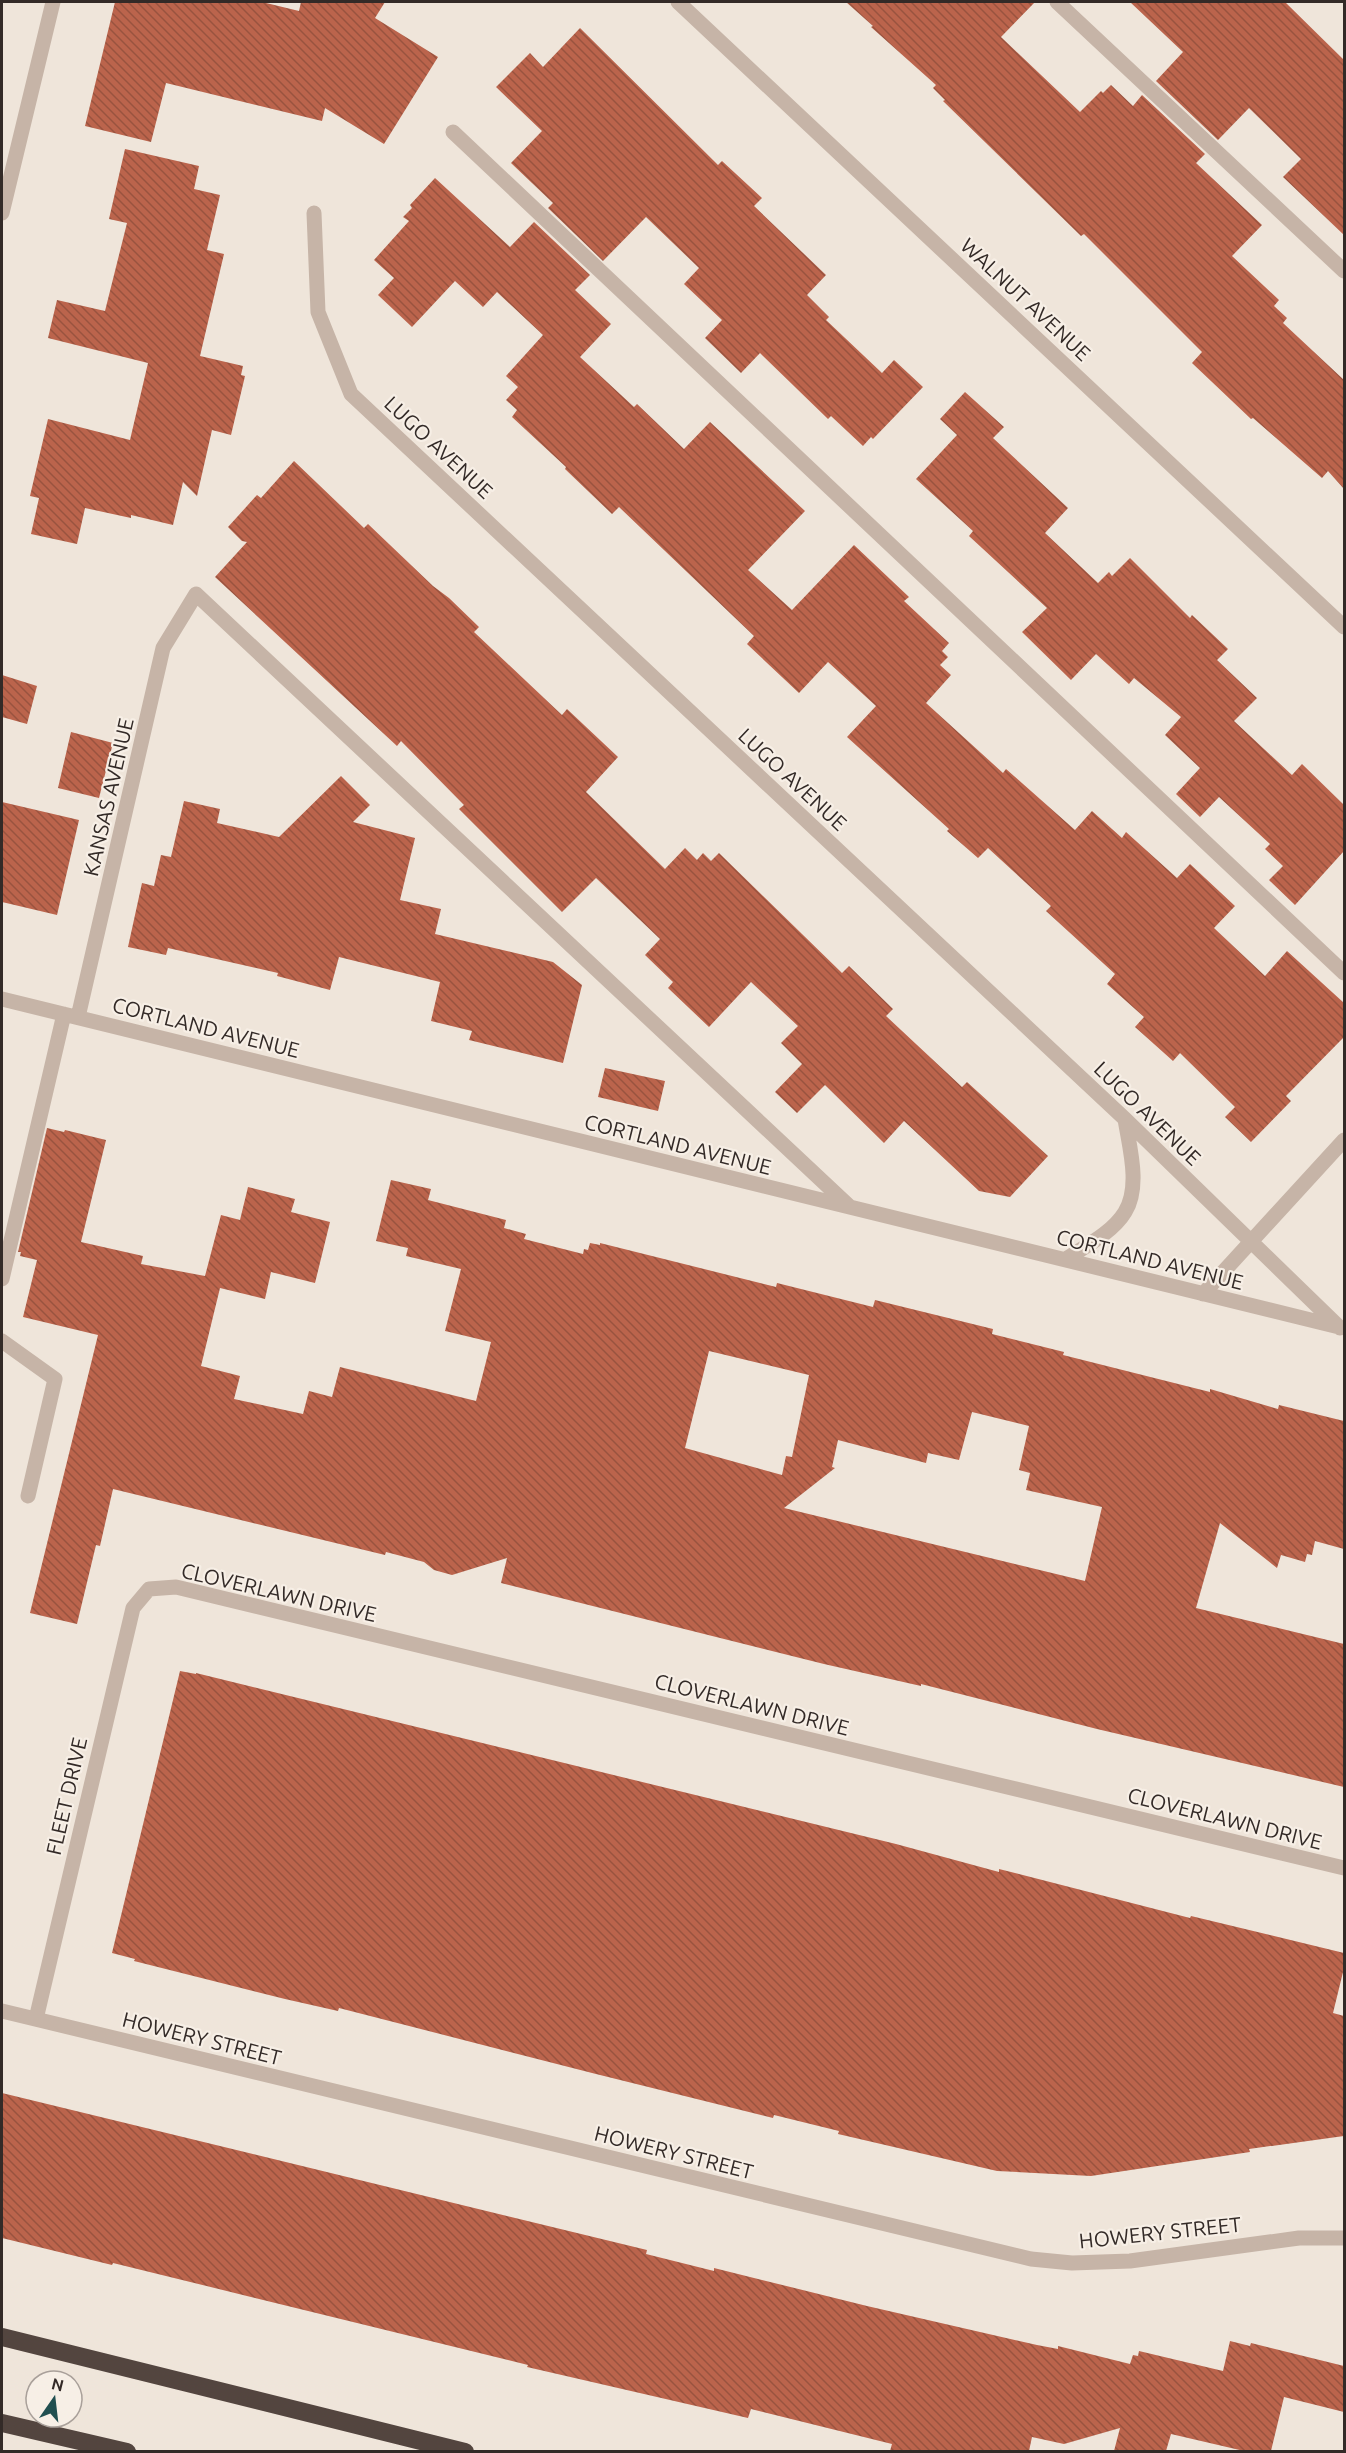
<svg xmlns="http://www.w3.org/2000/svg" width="1346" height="2453" font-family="Ubuntu,sans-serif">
  <defs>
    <pattern id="building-back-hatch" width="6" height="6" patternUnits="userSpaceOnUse" patternTransform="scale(1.5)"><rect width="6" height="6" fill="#bb644c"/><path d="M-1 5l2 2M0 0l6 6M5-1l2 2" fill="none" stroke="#99533f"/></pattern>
  </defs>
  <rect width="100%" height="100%" fill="#efe5da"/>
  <path fill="url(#building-back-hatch)" fill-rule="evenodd" d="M 115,2 L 262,2 L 299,11 L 301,2 L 385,2 L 375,18 L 438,57 L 384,144 L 325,108 L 322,121 L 166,83 L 151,142 L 85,126 Z
    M 846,2 L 1035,2 L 1001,37 L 1080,112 L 1101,91 L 1103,93 L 1111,85 L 1133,106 L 1142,95 L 1205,154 L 1196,163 L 1262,225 L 1232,256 L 1279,300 L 1274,306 L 1287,318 L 1283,323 L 1344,380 L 1344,489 L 1328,471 L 1322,478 L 1253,418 L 1251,419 L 1192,363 L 1202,352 L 1084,234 L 1081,236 L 943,101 L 945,100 L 933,88 L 936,85 L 871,27 L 873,26 Z
    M 1130,2 L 1285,2 L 1344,60 L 1344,235 L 1283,177 L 1301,159 L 1249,108 L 1218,140 L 1156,81 L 1183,52 Z
    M 580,28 L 718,165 L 722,161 L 762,198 L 754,206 L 826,275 L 807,295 L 829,317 L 826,320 L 882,373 L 894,360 L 923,387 L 873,439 L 871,437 L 863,446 L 831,416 L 828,419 L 760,353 L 741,373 L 705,338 L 722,320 L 684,284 L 699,268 L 646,217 L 603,261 L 548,208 L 553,203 L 511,163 L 542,131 L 496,87 L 530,53 L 543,67 Z
    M 125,149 L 199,166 L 194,189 L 220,195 L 207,250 L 224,254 L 200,356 L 243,366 L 241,375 L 245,376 L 231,435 L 212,430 L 197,496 L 183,482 L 173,525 L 131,515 L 131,518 L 85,508 L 77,544 L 31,534 L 39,498 L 30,496 L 48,419 L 130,440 L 148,363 L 48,338 L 57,300 L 105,311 L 127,223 L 109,219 Z
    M 435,178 L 510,247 L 534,222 L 590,275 L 575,290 L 611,324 L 580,357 L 634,407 L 637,404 L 684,449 L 710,422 L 805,511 L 748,570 L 792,610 L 854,545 L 909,597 L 904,601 L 949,643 L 942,651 L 948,657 L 940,665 L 951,675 L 926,703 L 1003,773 L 1006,769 L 1075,830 L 1092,811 L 1122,838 L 1126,832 L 1177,878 L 1190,864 L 1235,906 L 1214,928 L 1265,976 L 1287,951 L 1344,1003 L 1344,1037 L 1286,1096 L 1291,1101 L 1251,1142 L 1225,1117 L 1235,1107 L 1180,1053 L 1173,1061 L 1135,1027 L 1144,1017 L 1107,984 L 1115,974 L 1046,911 L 1051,906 L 988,848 L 978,858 L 947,831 L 949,829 L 847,737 L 876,706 L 828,662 L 799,693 L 747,644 L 754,636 L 619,507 L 612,514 L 565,469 L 566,467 L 512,417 L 517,410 L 506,400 L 518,387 L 506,376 L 543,335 L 497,292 L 483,307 L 455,281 L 412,327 L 378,295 L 394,278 L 374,260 L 409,221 L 403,217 L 412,208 L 410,205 Z
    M 965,392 L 1004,427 L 993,438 L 1068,508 L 1045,533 L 1098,583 L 1109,572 L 1112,576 L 1130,558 L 1190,618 L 1192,615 L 1228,649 L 1217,660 L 1257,698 L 1234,721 L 1292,775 L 1302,764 L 1344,805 L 1344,851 L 1295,905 L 1269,880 L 1283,866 L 1265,849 L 1270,844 L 1219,797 L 1200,817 L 1176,794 L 1200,768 L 1165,735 L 1181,717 L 1134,678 L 1129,684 L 1096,654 L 1071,680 L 1022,632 L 1047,608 L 969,536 L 973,531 L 916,479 L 957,435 L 940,419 Z
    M 294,461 L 364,528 L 368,524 L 433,586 L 449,598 L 479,627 L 474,632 L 562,715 L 567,709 L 618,757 L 586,792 L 665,869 L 685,848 L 697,860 L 703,853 L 711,861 L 719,853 L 842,973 L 849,966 L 893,1009 L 886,1016 L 962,1087 L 967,1082 L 1048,1156 L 1010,1197 L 979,1191 L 904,1121 L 884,1143 L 825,1085 L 797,1113 L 775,1092 L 802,1064 L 781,1043 L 798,1026 L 751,982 L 709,1027 L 668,988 L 673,982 L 645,955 L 660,939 L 596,878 L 562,912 L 459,809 L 464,805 L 401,741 L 397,746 L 215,577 L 247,542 L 242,541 L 228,527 L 257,495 L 261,498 Z
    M 2,675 L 37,686 L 27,724 L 2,717 Z
    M 71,732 L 113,743 L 99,798 L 58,788 Z
    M 341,776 L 370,805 L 353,822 L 415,838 L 400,900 L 441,909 L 435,934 L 553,962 L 582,985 L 563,1063 L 469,1040 L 472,1031 L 431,1021 L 440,982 L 339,957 L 330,990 L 277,976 L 278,973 L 168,948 L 166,955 L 128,947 L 142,883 L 154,886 L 161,855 L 171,857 L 184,801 L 220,809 L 217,823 L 279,837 Z
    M 2,802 L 79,820 L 57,915 L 2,902 Z
    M 605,1068 L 665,1081 L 658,1111 L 598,1097 Z
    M 47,1128 L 64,1132 L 65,1130 L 106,1140 L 81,1242 L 143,1256 L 141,1264 L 205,1276 L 221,1215 L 240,1220 L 248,1187 L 295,1199 L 291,1212 L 330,1222 L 315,1283 L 271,1272 L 265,1299 L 220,1288 L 201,1366 L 240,1376 L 234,1399 L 303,1414 L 309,1391 L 332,1397 L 340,1367 L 476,1401 L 491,1342 L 445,1331 L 461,1269 L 406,1256 L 408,1248 L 376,1241 L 391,1180 L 431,1189 L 428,1200 L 506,1220 L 504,1228 L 526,1234 L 524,1239 L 583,1254 L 584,1249 L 588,1250 L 590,1243 L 600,1245 L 600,1243 L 776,1287 L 777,1283 L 873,1307 L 875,1300 L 993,1329 L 992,1334 L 1064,1352 L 1063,1355 L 1210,1392 L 1210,1389 L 1278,1409 L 1279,1405 L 1344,1421 L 1344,1549 L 1315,1541 L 1312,1555 L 1307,1554 L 1305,1562 L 1281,1555 L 1277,1568 L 1220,1523 L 1196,1608 L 1344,1644 L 1344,1787 L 1097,1729 L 921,1684 L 921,1686 L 824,1664 L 501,1583 L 507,1558 L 452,1575 L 434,1570 L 424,1562 L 386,1552 L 385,1555 L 113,1489 L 100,1546 L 96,1545 L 77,1624 L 30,1613 L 98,1335 L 23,1317 L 37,1260 L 20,1256 L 21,1252 L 18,1252 ZM 709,1351 L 809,1375 L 792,1457 L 786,1456 L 782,1475 L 685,1448 ZM 972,1412 L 1029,1426 L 1019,1470 L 1030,1473 L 1026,1490 L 1102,1507 L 1085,1581 L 784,1508 L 835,1468 L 832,1467 L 838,1440 L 926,1463 L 928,1453 L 959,1460 Z
    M 180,1671 L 196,1674 L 196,1673 L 896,1844 L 999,1872 L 999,1869 L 1190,1918 L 1191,1916 L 1344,1953 L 1344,1968 L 1333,2013 L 1344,2016 L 1344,2136 L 1249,2149 L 1250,2152 L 1091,2176 L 997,2171 L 838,2134 L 839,2131 L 774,2115 L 773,2118 L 596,2074 L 339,2008 L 338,2011 L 285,1999 L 134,1961 L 135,1959 L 112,1953 Z
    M 2,2093 L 647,2250 L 646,2254 L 714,2271 L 714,2268 L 867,2306 L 1037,2345 L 1058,2349 L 1058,2346 L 1130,2364 L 1133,2355 L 1138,2356 L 1139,2351 L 1223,2371 L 1230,2341 L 1250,2346 L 1251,2343 L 1344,2366 L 1344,2412 L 1284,2397 L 1271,2451 L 1244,2451 L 1171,2434 L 1166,2451 L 1114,2451 L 1120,2428 L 1064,2444 L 1032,2437 L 1029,2451 L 890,2451 L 892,2444 L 751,2409 L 748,2418 L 527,2367 L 528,2365 L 113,2263 L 112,2265 L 2,2238 Z"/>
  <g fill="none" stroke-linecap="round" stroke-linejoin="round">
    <path stroke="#c6b4a7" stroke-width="15" d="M 678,2 L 1344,627
      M 1057,2 L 1344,271
      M 453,132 L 1344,973
      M 2,213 L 53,2
      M 314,213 L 318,312 L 351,394 L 1125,1119 L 1340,1328
      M 2,999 L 1339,1327
      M 78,1017 L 163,648 L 196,594 L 850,1207
      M 1066,1259 C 1086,1246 1113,1232 1125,1212 C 1141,1186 1129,1146 1125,1119
      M 2,1279 L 64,1014
      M 1203,1294 L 1344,1140
      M 2,1341 L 55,1379 L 28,1496
      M 2,2011 L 1031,2259 L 1072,2263 L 1130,2261 L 1299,2238 L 1344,2238
      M 36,2019 L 133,1608 L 149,1589 L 176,1587 L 1344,1868"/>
    <path stroke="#53453f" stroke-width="18" d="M 2,2337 L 465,2452
      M 2,2423 L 127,2452"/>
  </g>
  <g text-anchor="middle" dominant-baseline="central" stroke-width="4.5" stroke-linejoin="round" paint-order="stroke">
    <g font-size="21" fill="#332a27" stroke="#f7efe6">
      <text transform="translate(1026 299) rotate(43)">WALNUT AVENUE</text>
      <text transform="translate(439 447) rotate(43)">LUGO AVENUE</text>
      <text transform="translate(793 779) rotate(43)">LUGO AVENUE</text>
      <text transform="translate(108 797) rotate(-77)">KANSAS AVENUE</text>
      <text transform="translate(206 1027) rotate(14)">CORTLAND AVENUE</text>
      <text transform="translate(1148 1113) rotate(44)">LUGO AVENUE</text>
      <text transform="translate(678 1144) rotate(14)">CORTLAND AVENUE</text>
      <text transform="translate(1150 1259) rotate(14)">CORTLAND AVENUE</text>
      <text transform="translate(279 1592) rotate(13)">CLOVERLAWN DRIVE</text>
      <text transform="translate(752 1704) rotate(14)">CLOVERLAWN DRIVE</text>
      <text transform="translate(66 1796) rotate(-77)">FLEET DRIVE</text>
      <text transform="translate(1225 1818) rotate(14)">CLOVERLAWN DRIVE</text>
      <text transform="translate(202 2038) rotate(14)">HOWERY STREET</text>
      <text transform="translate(674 2152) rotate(14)">HOWERY STREET</text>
      <text transform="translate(1160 2232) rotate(-6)">HOWERY STREET</text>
    </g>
  </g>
  <rect width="1346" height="2453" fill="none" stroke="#332a27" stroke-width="6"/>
  <g transform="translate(54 2399) rotate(14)"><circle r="28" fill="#f7efe6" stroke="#a9a09a" stroke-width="1.5"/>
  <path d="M0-4.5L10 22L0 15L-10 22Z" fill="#214f50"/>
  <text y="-9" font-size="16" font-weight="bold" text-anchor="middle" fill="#332a27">N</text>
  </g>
</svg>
